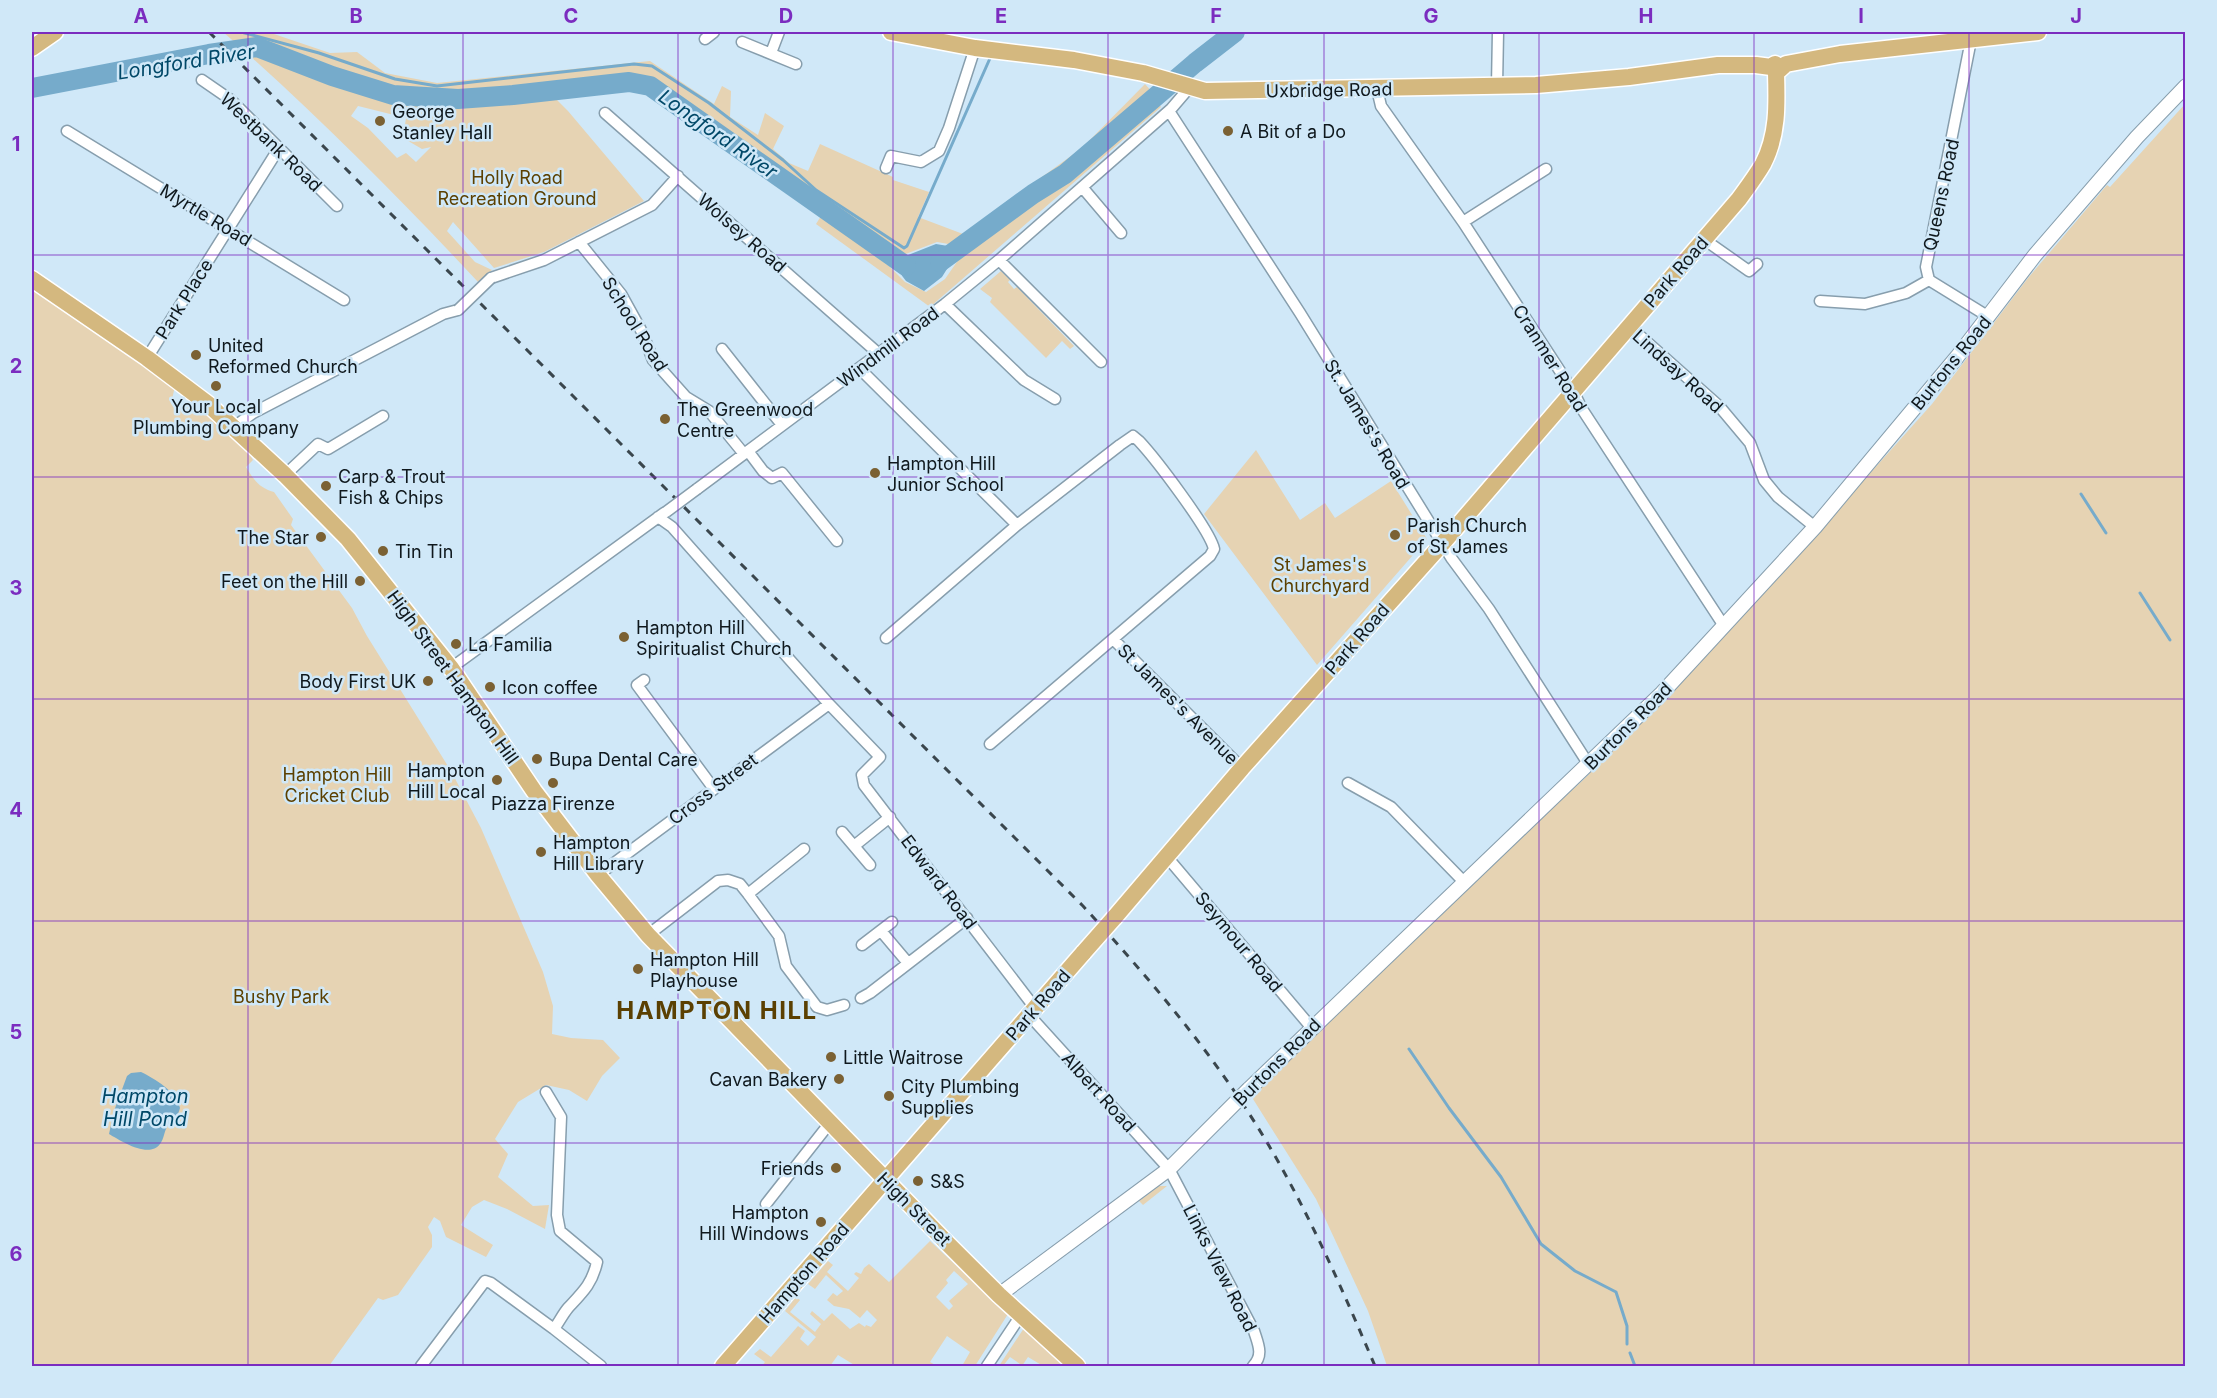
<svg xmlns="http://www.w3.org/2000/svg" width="2217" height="1398" font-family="Inter,sans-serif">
  <rect width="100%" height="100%" fill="#d0e8f8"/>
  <path fill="#e6d3b3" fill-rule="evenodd" d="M 223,32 L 268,32 L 330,53 L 357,52 L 385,73 L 437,83 L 650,61 L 714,104 L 722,86 L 731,91 L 730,117 L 758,135 L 765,113 L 784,126 L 773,149 L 789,163 L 808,171 L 820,144 L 893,177 L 893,180 L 929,192 L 918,217 L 963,234 L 1082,148 L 1145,84 L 1154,94 L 1063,172 L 960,246 L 937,242 L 903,255 L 882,253 L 808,194 L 792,190 L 779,171 L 684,105 L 671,104 L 667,93 L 637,76 L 546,89 L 568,111 L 644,201 L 544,252 L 494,268 L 453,222 L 447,231 L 475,262 L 492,270 L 478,282 C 397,195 312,110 223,32 ZM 358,106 L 406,118 L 403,138 L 422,149 L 431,147 L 416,162 L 406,153 L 397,158 L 368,128 L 351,116 Z
    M 1157,101 L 1161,107 L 930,307 L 816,224 L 821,216 L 889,266 L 905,282 L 926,292 L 945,279 L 961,256 L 1069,176 Z
    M 2185,104 L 2185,1366 L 1387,1366 L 1368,1311 L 1316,1199 L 1253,1099 L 1262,1084 L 1498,857 L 1582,781 L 1677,686 L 1770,585 L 1932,404 L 2028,278 L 2107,185 L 2110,187 Z
    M 1001,271 L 1010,280 L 1008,282 L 1014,289 L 1017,287 L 1074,346 L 1070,349 L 1062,341 L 1046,358 L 990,302 L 992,298 L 980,289 Z
    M 32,285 L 175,386 L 171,404 L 182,407 L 195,400 L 242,441 L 253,460 L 246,467 C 254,480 259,488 274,492 L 293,519 L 291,525 L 352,608 L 367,636 L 451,771 L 481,828 L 543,972 L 553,1006 L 552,1034 L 571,1038 L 603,1040 L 620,1058 L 602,1076 L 587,1101 L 569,1090 L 546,1085 L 518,1102 L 495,1139 L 508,1154 L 498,1177 L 533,1206 L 549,1205 L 545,1229 L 507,1209 L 484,1200 L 472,1207 L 461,1225 L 493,1245 L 486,1257 L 446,1237 L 440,1221 L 434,1217 L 428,1227 L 432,1235 L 432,1247 L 398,1295 L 383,1300 L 378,1298 L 329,1366 L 32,1366 Z
    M 1256,450 L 1300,520 L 1325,503 L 1335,518 L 1391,481 L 1427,539 L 1317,665 L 1204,514 Z
    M 1159,1186 L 1167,1186 L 1143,1205 L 1139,1201 Z
    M 930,1241 L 1008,1314 L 975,1366 L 962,1366 L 970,1352 L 947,1336 L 930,1362 L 937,1366 L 856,1366 L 838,1355 L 830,1366 L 762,1366 L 765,1362 L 754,1354 L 760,1349 L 771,1357 L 798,1326 L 805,1331 L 800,1339 L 808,1346 L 816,1337 L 785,1311 L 796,1297 L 800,1300 L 790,1312 L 815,1332 L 821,1324 L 810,1314 L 812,1311 L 824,1321 L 832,1313 L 850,1329 L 859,1323 L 865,1327 L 866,1325 L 871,1327 L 877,1320 L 867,1310 L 860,1318 L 849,1309 L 834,1306 L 827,1300 L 833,1293 L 837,1296 L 843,1291 L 826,1275 L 815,1289 L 808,1284 L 828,1261 L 833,1265 L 827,1272 L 848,1291 L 859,1278 L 854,1274 L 856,1272 L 861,1274 L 864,1268 L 869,1264 L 889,1282 ZM 954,1271 L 968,1284 L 949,1301 L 953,1306 L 949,1310 L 936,1297 L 948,1283 L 946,1280 Z
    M 1024,1328 L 1065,1366 L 1043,1366 L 1028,1357 L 1022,1366 L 1019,1366 L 1020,1364 L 1010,1357 L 1003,1366 L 999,1366 Z"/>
  <path fill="#76abcb" d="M 936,244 L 960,248 L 942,277 L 924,291 L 906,281 L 884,252 L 903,257 Z
    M 141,1072 C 155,1079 176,1091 180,1108 C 178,1118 171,1119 167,1127 C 164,1132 164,1139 160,1144 C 149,1159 121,1141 109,1134 L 114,1111 L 127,1076 L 131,1073 Z"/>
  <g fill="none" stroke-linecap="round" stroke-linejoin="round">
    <path stroke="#76abcb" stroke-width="3" d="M 241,32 L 319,53 L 395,79 L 437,86 L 634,64 L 652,66 L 709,103 L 783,160 L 816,190 L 904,248 L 907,246 L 991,56
      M 2081,494 L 2106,533
      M 2140,593 L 2170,640
      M 1409,1049 L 1449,1108 L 1501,1177 L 1541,1244 L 1575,1271 L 1616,1292 L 1627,1326 L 1627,1344
      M 1630,1353 L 1635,1366"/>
    <path stroke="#76abcb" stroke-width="20" d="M 32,88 L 209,54 L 257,47 L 332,76 L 393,95 L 458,99 L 513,95 L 629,82 L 650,86 L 906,266
      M 940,262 L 1033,194 L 1065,174 L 1195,63 L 1235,32"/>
    <g stroke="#879ead" stroke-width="13">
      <path id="minor" d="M 705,39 L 714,32
        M 1971,40 L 1926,267 L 1929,280 L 1989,317
        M 742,42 L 796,64
        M 771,53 L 779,32
        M 202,80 L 231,100 L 337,206
        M 1497,86 L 1498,32
        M 1377,89 L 1381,106 L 1463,222 L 1573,391 L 1582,409 L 1724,626
        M 1169,111 L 1300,313 L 1452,559 L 1489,609 L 1589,765
        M 605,113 L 879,354
        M 67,131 L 344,300
        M 886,168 L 891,156 L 921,162 L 939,151 L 949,128 L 975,48
        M 1082,187 L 1121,233
        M 1463,222 L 1546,169
        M 1705,240 L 1749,271 L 1757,264
        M 579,242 L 621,294 L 642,332 L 653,360 L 686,397 L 709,411 L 744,454
        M 999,260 L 1101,362
        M 491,278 L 544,260 L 652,205 L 678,176
        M 1820,301 L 1865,304 L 1906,293 L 1929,280
        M 945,304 L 1024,380 L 1055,399
        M 1629,326 L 1719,406 L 1750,443 L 1764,480 L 1778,497 L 1815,527
        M 722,349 L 782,425
        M 147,358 L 279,148
        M 860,369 L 1017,525
        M 234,427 L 253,413 L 443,314 L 458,310
        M 748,451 L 763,471 L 772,478 L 782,473 L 837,541
        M 285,475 L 318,444 L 328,449 L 383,416
        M 697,489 L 945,304 L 999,260 L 1171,109 L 1189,88
        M 658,517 L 672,527 L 829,704 L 880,757 L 862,775 L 864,785 L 1035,1008
        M 886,638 L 1017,525 L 1120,445 L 1133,436 L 1139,441 C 1155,458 1210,530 1214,549 L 1210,556 L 990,744
        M 1113,639 L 1242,768
        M 451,668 L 664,513
        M 644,680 L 637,685 L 714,789
        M 1348,783 L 1391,807 L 1464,882
        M 842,832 L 870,865
        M 854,846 L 890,817
        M 1167,857 L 1311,1027
        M 598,875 L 829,704
        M 748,894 L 804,849
        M 881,931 L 908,963
        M 648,935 L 718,881 L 728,880 L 740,884 L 748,894 L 779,936 L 786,966 L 817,1007 L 827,1010 L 844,1005
        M 862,945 L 892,922
        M 861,998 L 870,993 L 967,918
        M 1029,1015 L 1169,1169 L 1254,1331 C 1258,1344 1264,1355 1253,1366
        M 546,1092 L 561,1117 L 557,1215 L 560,1231 L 597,1262 C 592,1284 583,1292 568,1308 C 563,1314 559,1322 554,1329
        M 766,1204 L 829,1124
        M 421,1366 L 485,1281 L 491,1283 L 554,1329 L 601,1366
        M 987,1366 L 1021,1315"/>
    </g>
    <g stroke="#879ead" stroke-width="16">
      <path id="tertiary" d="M 1249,1089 L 1662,693 L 1815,527 L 1957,357 L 2035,255 L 2137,137 L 2186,86
        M 999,1295 L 1169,1169 L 1224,1114"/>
    </g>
    <g stroke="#fff" stroke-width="19">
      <path id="primary" d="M 891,32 L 975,48 L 1074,60 L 1143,73 L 1205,91 L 1536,85 L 1629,77 L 1718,65 L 1756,65 L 1771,67 L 1775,64 L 1779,68
        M 32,48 L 55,32
        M 1776,73 L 1786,64 L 1840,54 L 2038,32
        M 32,279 L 147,358 L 208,404 L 285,475 L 348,539 L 451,668 L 534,791 L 598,875 L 648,935 L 948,1244 L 999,1295 L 1077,1366
        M 1114,918 L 1242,768 L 1442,544 L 1739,199 C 1747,188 1756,176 1763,164 C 1778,135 1777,105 1776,73
        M 723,1366 L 1084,952"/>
    </g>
    <use href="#minor" stroke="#fff" stroke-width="10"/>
    <use href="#tertiary" stroke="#fff" stroke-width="14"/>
    <use href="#primary" stroke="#d4b87f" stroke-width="16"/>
    <path stroke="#3a464d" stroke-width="3" stroke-dasharray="8 8" stroke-linecap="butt" d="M 209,32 L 1083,906 C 1151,980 1217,1058 1268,1144 C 1310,1215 1343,1291 1375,1366"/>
    <g stroke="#879ead" stroke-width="13" stroke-linecap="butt">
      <path id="minor-bridge" d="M 458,310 L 491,278
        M 666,512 L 697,489"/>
    </g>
    <g stroke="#879ead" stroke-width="16" stroke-linecap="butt">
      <path id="tertiary-bridge" d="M 1224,1114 L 1249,1089"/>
    </g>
    <g stroke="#fff" stroke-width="19" stroke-linecap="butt">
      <path id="primary-bridge" d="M 1084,952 L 1114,918"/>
    </g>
    <use href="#minor-bridge" stroke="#fff" stroke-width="10"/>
    <use href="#tertiary-bridge" stroke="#fff" stroke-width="14"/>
    <use href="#primary-bridge" stroke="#d4b87f" stroke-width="16"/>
  </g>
  <path fill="none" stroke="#7b2cbf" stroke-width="1.5" stroke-opacity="0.55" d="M 248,32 L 248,1366M 463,32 L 463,1366M 678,32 L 678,1366M 893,32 L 893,1366M 1108,32 L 1108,1366M 1324,32 L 1324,1366M 1539,32 L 1539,1366M 1754,32 L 1754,1366M 1969,32 L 1969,1366M 32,255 L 2186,255M 32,477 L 2186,477M 32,699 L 2186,699M 32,921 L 2186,921M 32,1143 L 2186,1143"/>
  <g fill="#7b6133" stroke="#d0e8f8" stroke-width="2">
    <circle cx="380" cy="121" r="6"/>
    <circle cx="1228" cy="131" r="6"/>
    <circle cx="196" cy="355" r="6"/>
    <circle cx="216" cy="386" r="6"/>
    <circle cx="665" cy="419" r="6"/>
    <circle cx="875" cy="473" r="6"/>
    <circle cx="326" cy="486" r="6"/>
    <circle cx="1395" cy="535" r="6"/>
    <circle cx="321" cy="537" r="6"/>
    <circle cx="383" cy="551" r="6"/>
    <circle cx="360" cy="581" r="6"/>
    <circle cx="624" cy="637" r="6"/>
    <circle cx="456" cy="644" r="6"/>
    <circle cx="428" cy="681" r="6"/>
    <circle cx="490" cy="687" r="6"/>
    <circle cx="537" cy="759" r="6"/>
    <circle cx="497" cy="780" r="6"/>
    <circle cx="553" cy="783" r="6"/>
    <circle cx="541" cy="852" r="6"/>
    <circle cx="638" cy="969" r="6"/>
    <circle cx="831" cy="1057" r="6"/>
    <circle cx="839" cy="1079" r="6"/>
    <circle cx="889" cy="1096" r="6"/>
    <circle cx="836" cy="1168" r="6"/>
    <circle cx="918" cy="1181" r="6"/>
    <circle cx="821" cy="1222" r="6"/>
  </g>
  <g text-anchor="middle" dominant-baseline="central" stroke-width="5" stroke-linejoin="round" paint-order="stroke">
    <g font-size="18" fill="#0f181d" stroke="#d0e8f8">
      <text transform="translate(1329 90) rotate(-1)">Uxbridge Road</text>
      <text transform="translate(271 142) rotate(44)">Westbank Road</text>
      <text transform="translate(1941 195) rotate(-78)">Queens Road</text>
      <text transform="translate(206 215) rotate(31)">Myrtle Road</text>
      <text transform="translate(742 233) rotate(41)">Wolsey Road</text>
      <text transform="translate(1676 272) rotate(-49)">Park Road</text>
      <text transform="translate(184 299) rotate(-58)">Park Place</text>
      <text transform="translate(635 324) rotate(58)">School Road</text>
      <text transform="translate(888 347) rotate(-37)">Windmill Road</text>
      <text transform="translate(1550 358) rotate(58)">Cranmer Road</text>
      <text transform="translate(1951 363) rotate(-51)">Burtons Road</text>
      <text transform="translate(1678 371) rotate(42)">Lindsay Road</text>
      <text transform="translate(1367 424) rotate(59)">St. James's Road</text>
      <text transform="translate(1357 639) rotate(-49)">Park Road</text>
      <text transform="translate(453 677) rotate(54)">High Street Hampton Hill</text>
      <text transform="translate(1178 704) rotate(45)">St James's Avenue</text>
      <text transform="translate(1628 726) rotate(-45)">Burtons Road</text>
      <text transform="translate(713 789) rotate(-37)">Cross Street</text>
      <text transform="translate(939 882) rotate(53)">Edward Road</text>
      <text transform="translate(1239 942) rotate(50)">Seymour Road</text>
      <text transform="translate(1038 1005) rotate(-49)">Park Road</text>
      <text transform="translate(1277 1062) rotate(-45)">Burtons Road</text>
      <text transform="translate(1099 1092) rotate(48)">Albert Road</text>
      <text transform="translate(914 1209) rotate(45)">High Street</text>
      <text transform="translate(1220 1268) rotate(63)">Links View Road</text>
      <text transform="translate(804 1273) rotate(-49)">Hampton Road</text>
    </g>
    <g font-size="18" fill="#0f181d" stroke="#d0e8f8" text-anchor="start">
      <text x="392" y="111">George<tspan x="392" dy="21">Stanley Hall</tspan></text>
      <text x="1240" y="131">A Bit of a Do</text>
      <text x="208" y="345">United<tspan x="208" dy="21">Reformed Church</tspan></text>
      <text x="216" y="406" text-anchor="middle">Your Local<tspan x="216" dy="21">Plumbing Company</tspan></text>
      <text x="677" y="409">The Greenwood<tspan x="677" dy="21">Centre</tspan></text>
      <text x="887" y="463">Hampton Hill<tspan x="887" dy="21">Junior School</tspan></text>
      <text x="338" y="476">Carp &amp; Trout<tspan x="338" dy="21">Fish &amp; Chips</tspan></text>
      <text x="1407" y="525">Parish Church<tspan x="1407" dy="21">of St James</tspan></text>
      <text x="309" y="537" text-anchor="end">The Star</text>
      <text x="395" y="551">Tin Tin</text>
      <text x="348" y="581" text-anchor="end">Feet on the Hill</text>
      <text x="636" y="627">Hampton Hill<tspan x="636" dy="21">Spiritualist Church</tspan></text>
      <text x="468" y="644">La Familia</text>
      <text x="416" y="681" text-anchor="end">Body First UK</text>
      <text x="502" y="687">Icon coffee</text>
      <text x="549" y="759">Bupa Dental Care</text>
      <text x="485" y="770" text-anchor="end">Hampton<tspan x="485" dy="21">Hill Local</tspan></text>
      <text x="553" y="803" text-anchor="middle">Piazza Firenze</text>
      <text x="553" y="842">Hampton<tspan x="553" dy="21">Hill Library</tspan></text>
      <text x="650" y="959">Hampton Hill<tspan x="650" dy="21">Playhouse</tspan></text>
      <text x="843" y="1057">Little Waitrose</text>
      <text x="827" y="1079" text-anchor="end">Cavan Bakery</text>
      <text x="901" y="1086">City Plumbing<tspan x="901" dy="21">Supplies</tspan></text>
      <text x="824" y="1168" text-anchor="end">Friends</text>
      <text x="930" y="1181">S&amp;S</text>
      <text x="809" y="1212" text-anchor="end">Hampton<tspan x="809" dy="21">Hill Windows</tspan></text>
    </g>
    <g font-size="18" fill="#5c4000" stroke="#d0e8f8">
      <text x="517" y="177">Holly Road<tspan x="517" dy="21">Recreation Ground</tspan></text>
      <text x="1320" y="564">St James's<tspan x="1320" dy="21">Churchyard</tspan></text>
      <text x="337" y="774">Hampton Hill<tspan x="337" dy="21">Cricket Club</tspan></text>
      <text x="281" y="996">Bushy Park</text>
    </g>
    <g font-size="20" font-style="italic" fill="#004868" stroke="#d0e8f8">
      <text transform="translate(186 62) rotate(-9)">Longford River</text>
      <text transform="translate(718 134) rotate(35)">Longford River</text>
      <text x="145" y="1096">Hampton<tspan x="145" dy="23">Hill Pond</tspan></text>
    </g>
    <g font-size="24" font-weight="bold" letter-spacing="1.5" fill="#5b4002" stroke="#d0e8f8">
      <text x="717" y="1010">HAMPTON HILL</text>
    </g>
  </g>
  <rect width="2217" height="1398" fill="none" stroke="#d0e8f8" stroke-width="66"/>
  <rect x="33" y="33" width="2151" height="1332" fill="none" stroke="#7b2cbf" stroke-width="2"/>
  <g font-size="20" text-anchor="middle" font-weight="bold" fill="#7b2cbf">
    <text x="141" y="23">A</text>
    <text x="356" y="23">B</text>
    <text x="571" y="23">C</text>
    <text x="786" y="23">D</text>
    <text x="1001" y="23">E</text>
    <text x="1216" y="23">F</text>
    <text x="1431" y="23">G</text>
    <text x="1646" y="23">H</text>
    <text x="1861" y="23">I</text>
    <text x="2076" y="23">J</text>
    <text x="16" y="151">1</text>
    <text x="16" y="373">2</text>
    <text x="16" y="595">3</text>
    <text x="16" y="817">4</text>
    <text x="16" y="1039">5</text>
    <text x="16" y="1261">6</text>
  </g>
</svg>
